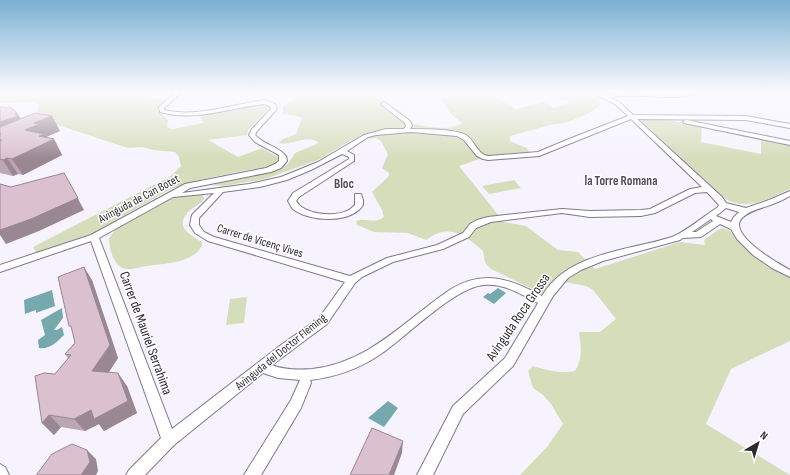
<svg xmlns="http://www.w3.org/2000/svg" width="790" height="475" font-family="'Sofia Sans Condensed',sans-serif">
  <rect width="100%" height="100%" fill="#f6f3fe"/>
  <path fill="#d6ddbb" d="M 0,92 L 151,92 L 148,96 L 165,100 L 159,105 L 158,110 L 168,120 L 167,127 L 173,129 L 203,123 L 200,114 L 262,104 L 269,106 L 269,109 L 248,130 L 247,135 L 208,140 L 238,157 L 262,148 L 279,158 L 279,160 L 271,166 C 236,173 202,177 169,190 L 93,233 L 36,253 L 33,247 L 171,176 L 181,166 L 179,157 L 175,152 L 153,150 L 143,147 L 128,148 L 58,125 L 54,125 L 0,134 L 37,113 L 39,109 L 38,104 L 34,102 L 0,103 Z
    M 274,92 L 384,92 L 379,95 L 380,97 L 404,114 L 414,124 C 427,127 451,131 462,123 L 450,113 L 446,105 L 440,100 L 454,94 L 487,92 L 516,109 L 544,102 L 554,108 L 571,102 L 559,98 L 581,92 L 600,99 L 600,106 L 587,114 L 568,122 L 550,125 L 510,136 L 510,141 L 527,148 L 529,152 L 491,155 L 459,166 L 504,222 L 526,226 L 558,250 L 578,252 L 595,269 L 680,242 L 705,245 L 704,240 L 721,228 C 733,229 734,238 742,245 C 755,259 774,267 790,276 L 790,341 L 731,369 L 706,424 L 790,475 L 520,475 L 547,447 L 563,424 L 551,404 L 543,395 L 533,388 L 528,371 L 533,366 C 547,370 560,374 575,371 C 583,358 581,347 579,332 L 600,332 L 616,319 L 593,290 L 586,286 L 565,282 L 546,298 L 541,293 L 491,269 C 483,263 485,259 483,251 C 464,234 448,223 426,240 L 408,233 L 374,232 L 357,225 L 356,221 C 367,217 373,225 384,217 L 382,210 L 372,192 L 389,176 L 389,173 L 382,168 L 388,154 L 381,141 L 376,138 L 350,141 L 318,160 L 265,179 L 224,186 L 212,185 L 235,178 L 258,175 L 275,170 L 288,164 L 295,153 L 317,144 L 318,142 C 304,134 293,146 279,143 L 283,139 L 296,134 L 302,118 L 296,116 L 283,114 L 283,106 L 294,100 L 295,97 L 282,94 L 271,96 Z
    M 644,119 L 665,119 L 702,127 L 701,142 L 761,154 L 761,138 L 790,144 L 790,189 C 770,198 746,212 724,198 L 641,121 Z
    M 514,180 L 521,188 L 489,194 L 482,186 Z
    M 185,195 L 203,195 L 204,199 C 200,204 194,207 189,211 C 174,227 189,234 202,242 L 202,246 C 191,264 165,263 147,266 C 140,267 129,271 122,268 C 113,263 109,248 109,238 L 116,229 L 148,210 L 173,197 Z
    M 247,297 L 244,323 L 226,325 L 230,299 Z"/>
  <path fill="#75a9ae" d="M 498,288 L 506,293 L 494,304 L 483,297 L 488,293 L 490,294 Z
    M 52,290 L 55,306 L 36,313 L 36,310 L 25,314 L 24,300 Z
    M 62,308 L 63,318 L 54,330 L 57,330 L 62,327 L 64,335 C 57,342 49,350 39,348 L 38,340 L 45,335 L 41,320 Z
    M 388,401 L 398,408 L 384,427 L 368,418 Z"/>
  <g fill="none" stroke-linecap="round" stroke-linejoin="round">
    <g stroke="#7f788f" stroke-width="2">
      <path id="minor" d="M 176,92 L 182,92 L 164,108 L 164,110 C 195,118 234,104 265,100 L 275,104 L 277,109 L 257,131 L 255,135 C 264,145 278,146 286,156 L 287,161 L 281,168 L 271,172 L 190,188 L 182,193 L 249,184 L 281,177 L 318,162 L 364,135 L 386,129 L 404,129 L 406,126 L 405,123 L 382,105 L 381,104 L 384,102 L 410,121 L 412,126 L 410,129 C 423,129 456,129 466,135 C 475,141 477,154 488,156 L 538,152 L 569,139 L 628,116 L 615,104 L 590,92 L 598,92 L 605,96 L 618,92 L 699,92 C 678,104 636,90 610,98 L 619,102 L 633,115 L 746,116 L 790,124 L 790,128 L 746,120 L 637,119 L 722,197 L 726,203 L 746,208 L 769,200 L 790,191 L 790,196 C 784,199 779,202 773,204 C 763,208 750,210 742,218 C 726,234 779,264 790,270 L 790,277 L 772,268 L 753,255 L 737,239 L 731,229 L 720,224 L 701,237 L 683,238 L 680,240 L 603,261 L 581,270 L 568,278 L 553,296 L 513,366 L 463,414 L 433,475 L 417,475 L 453,406 L 505,358 L 538,303 C 521,294 503,283 484,285 C 455,287 406,337 381,354 C 359,369 336,377 310,380 L 311,383 L 301,408 L 261,475 L 244,475 L 291,400 L 300,380 L 278,378 L 263,373 L 174,445 L 145,475 L 126,475 L 129,470 L 161,438 L 91,241 L 0,272 L 0,265 L 91,235 L 185,184 L 266,168 L 275,164 L 279,161 L 279,155 L 255,142 L 249,135 L 252,129 L 271,109 L 270,106 L 264,104 C 230,108 194,122 160,112 L 159,107 ZM 631,119 L 702,187 L 690,189 L 650,209 L 641,210 L 590,211 L 562,209 L 488,217 L 477,220 L 470,224 L 463,233 L 437,245 L 387,258 L 350,276 L 214,237 L 204,232 L 199,225 L 199,218 L 223,192 L 260,187 L 287,180 L 311,170 L 342,154 L 349,157 L 349,159 L 293,193 L 288,201 C 290,204 291,207 293,209 C 309,222 351,224 363,205 L 363,200 L 361,194 L 355,194 L 355,205 C 352,207 350,210 347,211 C 334,217 304,215 296,201 L 299,197 L 354,161 L 354,155 L 347,151 L 368,137 L 376,135 L 411,132 L 457,136 L 464,140 L 477,156 L 483,159 L 488,160 L 539,156 ZM 707,192 L 719,205 L 718,207 C 707,214 684,233 672,237 C 628,251 568,252 542,296 C 510,279 485,269 451,289 C 405,320 369,363 312,369 C 299,370 284,370 272,365 L 327,324 L 355,283 L 362,277 L 393,262 L 443,249 L 469,237 L 476,228 L 491,222 L 562,213 L 590,217 L 641,216 L 655,213 L 695,193 ZM 214,193 L 192,215 L 190,225 L 195,233 L 208,241 L 345,282 L 319,318 L 281,345 L 172,429 L 99,238 L 173,197 ZM 726,208 L 739,212 L 734,217 L 731,222 L 716,216 ZM 711,219 L 713,221 L 696,232 L 692,232 Z
        M 686,120 L 790,141 L 790,145 L 684,123 L 683,122 Z
        M 0,464 L 5,467 L 9,475 L 0,475 Z"/>
    </g>
    <use href="#minor" fill="#fff" fill-rule="evenodd"/>
  </g>
  <path fill="#bca6b3" d="M 0,107 L 17,113 L 21,119 L 52,116 L 60,131 L 46,137 L 54,139 L 62,155 L 23,175 L 18,174 L 13,176 L 0,173 Z
    M 92,280 L 118,358 L 109,372 L 127,386 L 137,413 L 104,431 L 99,424 L 85,431 L 61,427 L 54,435 L 42,423 L 55,374 L 68,358 L 65,354 L 75,343 Z"/>
  <path fill="#998792" d="M 17,113 L 22,121 L 0,131 L 0,122 Z
    M 52,116 L 60,131 L 46,137 L 48,142 L 54,139 L 62,155 L 23,175 L 12,159 L 25,130 L 34,123 Z
    M 7,158 L 18,174 L 13,176 L 3,160 Z
    M 64,173 L 84,210 L 39,231 L 6,244 L 0,235 L 0,230 Z
    M 84,267 L 92,280 L 118,358 L 101,384 L 92,371 Z
    M 118,373 L 127,386 L 137,413 L 104,431 L 99,424 L 85,431 L 74,419 L 91,410 Z
    M 49,415 L 61,427 L 54,435 L 42,423 Z
    M 403,441 L 402,453 L 394,475 L 389,475 Z
    M 87,450 L 96,459 L 98,471 L 96,475 L 81,475 Z"/>
  <path fill="#dbc1d0" stroke="#998792" d="M 0,107 L 3,107 L 5,108 L 10,107 L 17,113 L 15,114 L 19,116 L 0,122 Z
    M 35,113 L 52,116 L 34,123 L 39,124 L 25,130 L 44,134 L 39,136 L 54,139 L 12,159 L 7,158 L 3,160 L 0,159 L 0,141 L 2,140 L 0,140 L 0,134 L 1,134 L 0,134 L 0,127 Z
    M 64,173 L 78,198 L 31,219 L 0,230 L 0,184 L 11,187 Z
    M 84,267 L 110,345 L 92,371 L 118,373 L 128,401 L 94,419 L 91,410 L 74,419 L 49,415 L 42,423 L 35,376 L 44,373 L 55,374 L 71,355 L 65,354 L 75,343 L 71,326 L 69,326 L 58,277 Z
    M 372,428 L 403,441 L 389,475 L 350,475 Z
    M 72,444 L 87,450 L 90,462 L 81,475 L 37,475 L 37,474 L 52,454 Z"/>
  <linearGradient id="sky" x2="0" y2="1"><stop stop-color="#7ab0d1"/><stop offset="0.58" stop-color="#fbfaff"/><stop offset="1" stop-color="#fbfaff" stop-opacity="0"/></linearGradient>
  <rect width="790" height="159" fill="url(#sky)"/>
  <g text-anchor="middle" dominant-baseline="central" stroke-width="3" stroke-linejoin="round" paint-order="stroke">
    <g font-size="12" fill="#2d2a33" stroke="#fff">
      <text transform="translate(139 199) rotate(-28)">Avinguda de Can Botet</text>
      <text transform="translate(260 241) rotate(17)">Carrer de Vicenç Vives</text>
      <text transform="translate(281 352) rotate(-39)">Avinguda del Doctor Fleming</text>
    </g>
    <g font-size="13" font-weight="bold" fill="#524b60" stroke="#fff">
      <text x="621" y="181">la Torre Romana</text>
      <text x="344" y="184">Bloc</text>
    </g>
    <g font-size="14" fill="#2d2a33" stroke="#fff">
      <text transform="translate(518 317) rotate(-56)">Avinguda Roca Grossa</text>
      <text transform="translate(146 333) rotate(70)">Carrer de Mauriel Serrahima</text>
    </g>
  </g>
  <g transform="translate(758 443) rotate(38)" stroke="#ffffff" stroke-width="3" paint-order="stroke">
  <path d="M0-3L7 15L0 10L-7 15Z" fill="#2d2a33"/>
  <text y="-6" font-size="11" font-weight="bold" text-anchor="middle" fill="#2d2a33">N</text>
  </g>
</svg>
